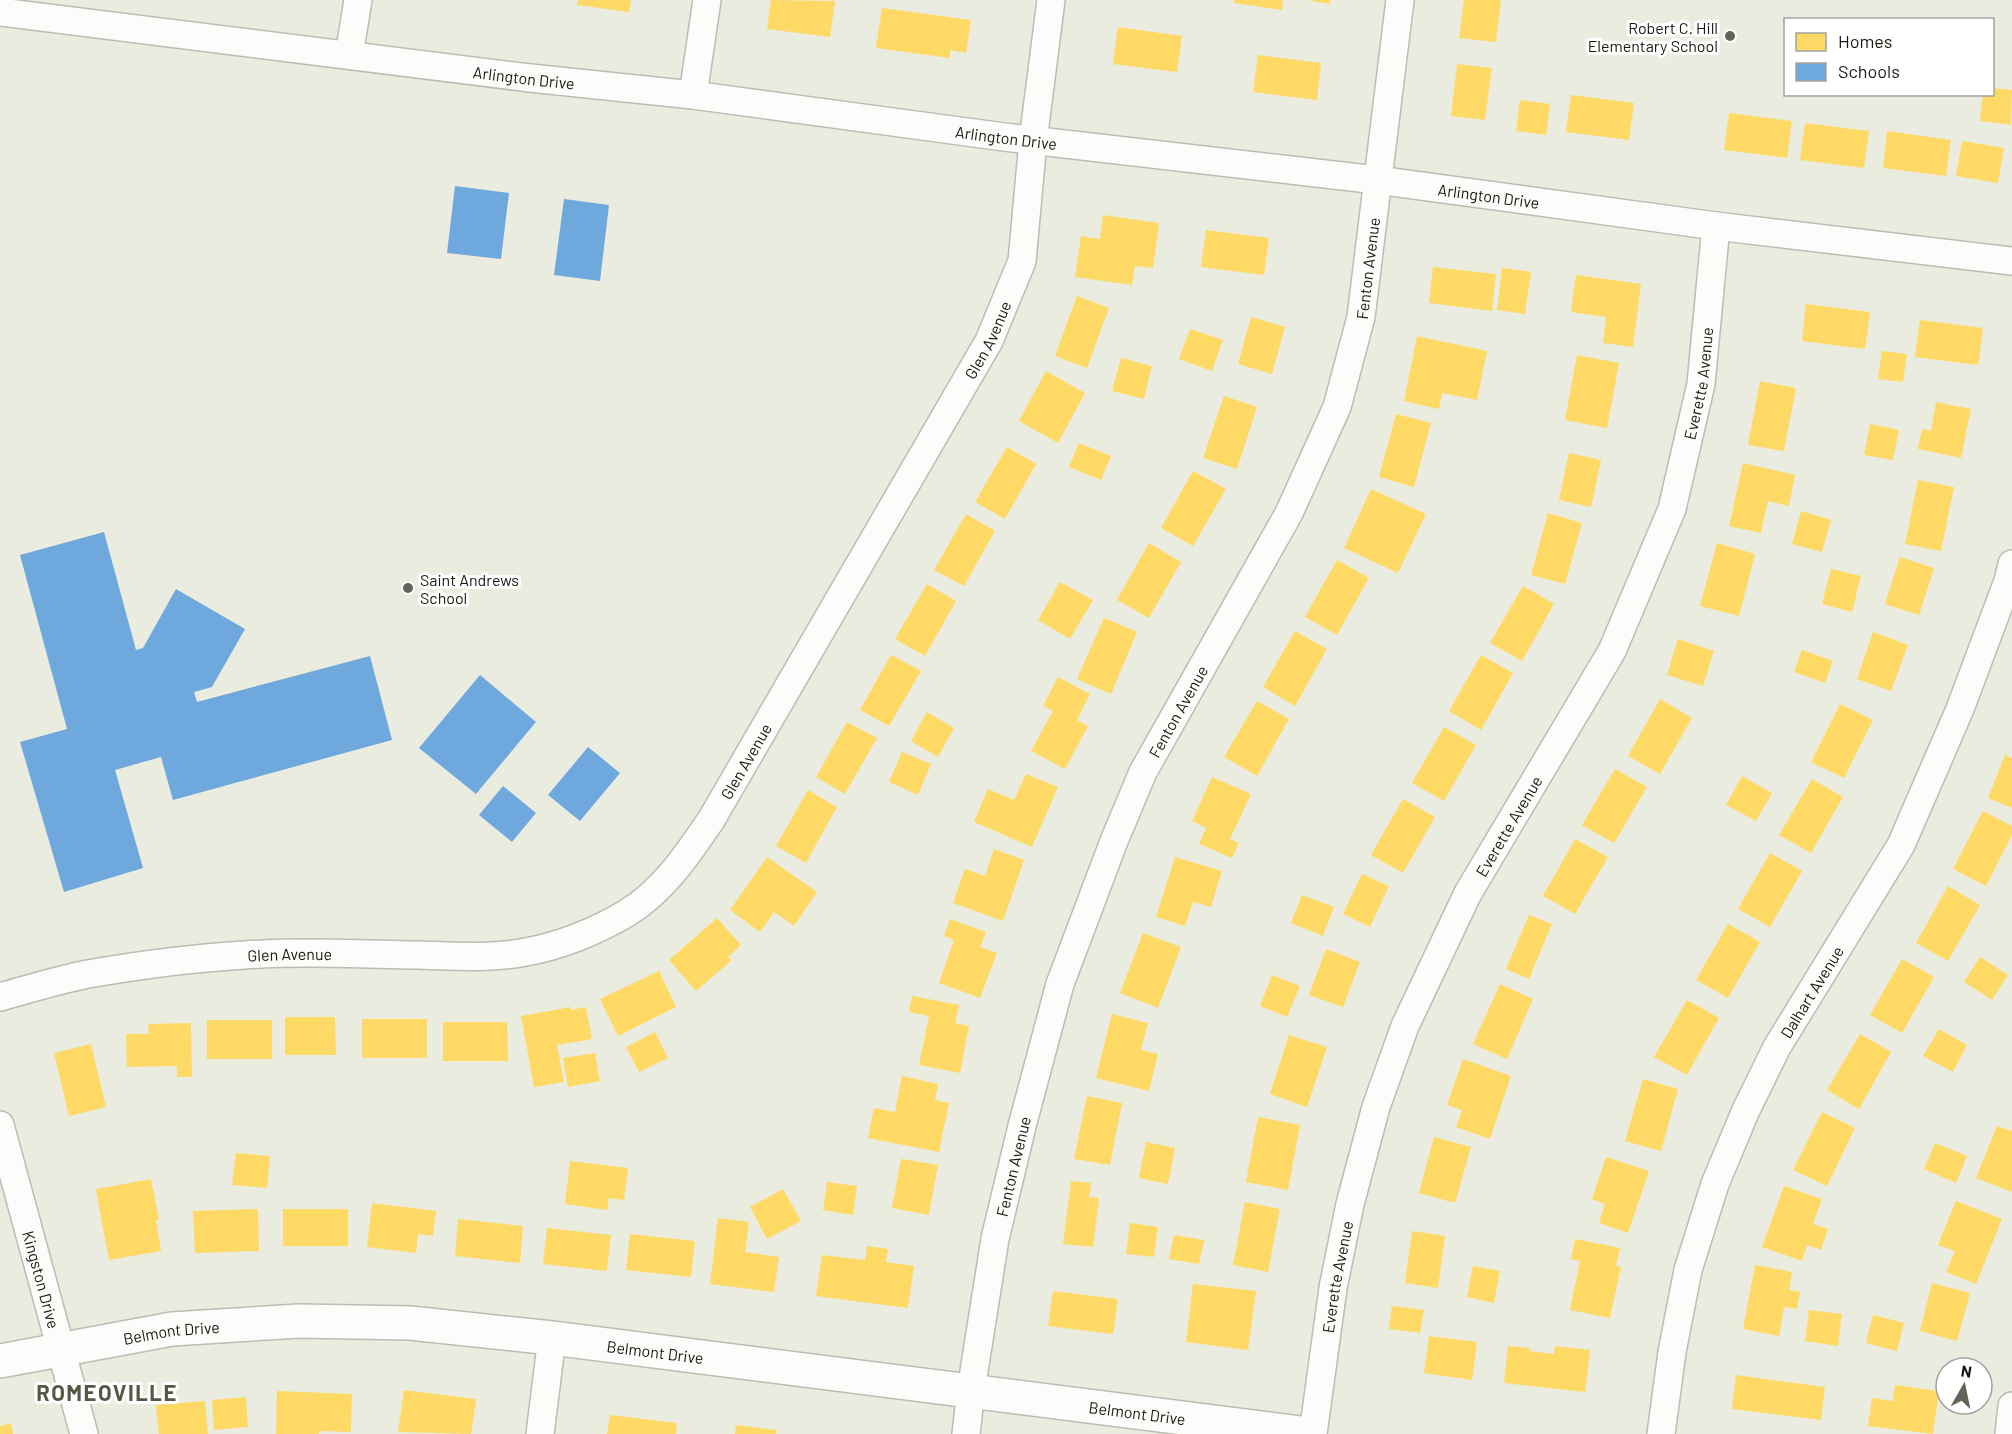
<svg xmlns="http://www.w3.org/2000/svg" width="2012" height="1434" font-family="Barlow,sans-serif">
  <rect width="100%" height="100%" fill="#ebece0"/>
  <path fill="#ffd966" d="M 578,0 L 631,0 L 629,12 L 577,5 Z
    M 771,0 L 835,1 L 830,37 L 767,29 Z
    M 1234,0 L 1283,0 L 1282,10 L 1234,3 Z
    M 1307,0 L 1330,0 L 1330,4 Z
    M 1464,0 L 1501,0 L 1496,42 L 1459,38 Z
    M 882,8 L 971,20 L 966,53 L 950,50 L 950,58 L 876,48 Z
    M 1118,27 L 1182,36 L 1177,72 L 1113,64 Z
    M 1258,55 L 1321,63 L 1317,100 L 1253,92 Z
    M 1457,64 L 1492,68 L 1485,120 L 1451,116 Z
    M 1992,88 L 2012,90 L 2011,125 L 1980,121 L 1983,94 L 1992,94 Z
    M 1571,95 L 1634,103 L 1629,140 L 1566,132 Z
    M 1520,100 L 1550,104 L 1546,135 L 1516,131 Z
    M 1729,113 L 1792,121 L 1787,158 L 1724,150 Z
    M 1805,123 L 1869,131 L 1864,168 L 1800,160 Z
    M 1887,131 L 1951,140 L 1946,176 L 1883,168 Z
    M 1962,141 L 2004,148 L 1998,183 L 1956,176 Z
    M 1103,215 L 1159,223 L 1153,268 L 1135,266 L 1132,285 L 1075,277 L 1081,236 L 1100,239 Z
    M 1206,230 L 1269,238 L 1264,275 L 1201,267 Z
    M 1433,267 L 1496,274 L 1492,311 L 1429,303 Z
    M 1502,268 L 1531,272 L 1525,314 L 1497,310 Z
    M 1576,275 L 1641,284 L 1633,347 L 1603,343 L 1606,317 L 1571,312 Z
    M 1077,296 L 1109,308 L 1087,368 L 1055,356 Z
    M 1806,304 L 1870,312 L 1865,349 L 1802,341 Z
    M 1251,317 L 1285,327 L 1272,374 L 1238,364 Z
    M 1920,320 L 1983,328 L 1978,365 L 1915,357 Z
    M 1190,329 L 1223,340 L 1212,371 L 1179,359 Z
    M 1417,336 L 1487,351 L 1477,400 L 1442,393 L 1439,409 L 1404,401 Z
    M 1882,351 L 1907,354 L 1903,382 L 1878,379 Z
    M 1577,355 L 1619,363 L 1607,428 L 1565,420 Z
    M 1121,358 L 1152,366 L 1144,399 L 1112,391 Z
    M 1046,371 L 1085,393 L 1058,443 L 1019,421 Z
    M 1760,381 L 1796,388 L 1784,451 L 1748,445 Z
    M 1224,396 L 1257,407 L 1237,469 L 1203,458 Z
    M 1936,402 L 1971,409 L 1961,458 L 1918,449 L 1922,429 L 1931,431 Z
    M 1396,414 L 1431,423 L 1414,487 L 1379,477 Z
    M 1870,424 L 1899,430 L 1893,460 L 1864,455 Z
    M 1079,443 L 1111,456 L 1101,480 L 1069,467 Z
    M 1007,447 L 1036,464 L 1005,519 L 975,502 Z
    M 1569,453 L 1601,460 L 1591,507 L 1559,500 Z
    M 1743,463 L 1795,475 L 1789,506 L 1768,501 L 1761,533 L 1729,526 Z
    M 1193,471 L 1226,489 L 1193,546 L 1161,528 Z
    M 1918,480 L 1954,487 L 1941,551 L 1905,544 Z
    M 1371,489 L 1426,514 L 1398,573 L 1344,548 Z
    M 1801,511 L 1831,520 L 1822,552 L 1792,544 Z
    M 1548,513 L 1582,523 L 1565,584 L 1531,575 Z
    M 966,514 L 995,531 L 964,586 L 934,570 Z
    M 1149,543 L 1181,562 L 1149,618 L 1117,600 Z
    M 1717,543 L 1755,554 L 1739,616 L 1700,606 Z
    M 1900,557 L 1934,568 L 1919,615 L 1885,604 Z
    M 1337,560 L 1369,578 L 1337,635 L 1305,617 Z
    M 1831,569 L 1861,576 L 1852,612 L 1822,604 Z
    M 1060,582 L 1093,600 L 1070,639 L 1038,620 Z
    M 927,584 L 956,601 L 925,656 L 895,639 Z
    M 1523,586 L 1554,604 L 1522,661 L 1490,643 Z
    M 1104,618 L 1137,632 L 1111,694 L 1077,679 Z
    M 1295,631 L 1327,649 L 1295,706 L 1263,687 Z
    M 1873,632 L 1908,645 L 1891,691 L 1857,679 Z
    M 1678,639 L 1714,651 L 1703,686 L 1667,675 Z
    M 1802,650 L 1833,661 L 1825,683 L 1794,672 Z
    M 891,655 L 921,671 L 889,726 L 860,710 Z
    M 1481,655 L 1513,673 L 1481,730 L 1449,711 Z
    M 1058,677 L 1090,694 L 1077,720 L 1088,726 L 1065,769 L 1031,751 L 1053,711 L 1043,706 Z
    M 1660,699 L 1692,718 L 1660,774 L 1628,756 Z
    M 1257,701 L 1289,719 L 1257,776 L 1224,757 Z
    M 1840,704 L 1873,720 L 1844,778 L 1811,762 Z
    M 927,712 L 954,728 L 938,757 L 911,741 Z
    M 847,722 L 877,738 L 845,794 L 816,777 Z
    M 1444,727 L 1476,745 L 1444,801 L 1412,783 Z
    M 902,752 L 931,764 L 918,795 L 889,782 Z
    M 2005,755 L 2012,758 L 2012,808 L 1988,798 Z
    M 1615,769 L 1647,787 L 1614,843 L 1582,825 Z
    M 1026,774 L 1058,787 L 1032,847 L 974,822 L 988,789 L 1014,800 Z
    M 1742,776 L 1772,793 L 1756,821 L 1726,805 Z
    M 1212,777 L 1251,794 L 1230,839 L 1239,843 L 1232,858 L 1199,844 L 1206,828 L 1192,821 Z
    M 1812,779 L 1843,797 L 1811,853 L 1779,835 Z
    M 808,790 L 837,807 L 806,863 L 776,846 Z
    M 1403,799 L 1435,817 L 1403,873 L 1371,855 Z
    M 1983,811 L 2012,826 L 2012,835 L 1986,886 L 1953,869 Z
    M 1575,839 L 1608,857 L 1575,914 L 1543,896 Z
    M 994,849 L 1024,860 L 1003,921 L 953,903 L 965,869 L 985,876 Z
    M 1770,853 L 1802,871 L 1770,927 L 1738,909 Z
    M 767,857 L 817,892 L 794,926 L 774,912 L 760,932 L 730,910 Z
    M 1175,857 L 1222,871 L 1211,907 L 1193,902 L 1185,926 L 1156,917 Z
    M 1362,874 L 1389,886 L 1370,927 L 1343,914 Z
    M 1948,886 L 1980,905 L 1948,961 L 1916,943 Z
    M 1302,895 L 1334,907 L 1323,936 L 1291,923 Z
    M 1529,915 L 1552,924 L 1529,979 L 1506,969 Z
    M 717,918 L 741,945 L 728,957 L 732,960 L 696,991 L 669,960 Z
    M 950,919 L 986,932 L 980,947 L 997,953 L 980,998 L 939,983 L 954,940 L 944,936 Z
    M 1728,924 L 1760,942 L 1728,998 L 1696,980 Z
    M 1143,933 L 1181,947 L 1158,1008 L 1120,993 Z
    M 1326,949 L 1360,962 L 1343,1007 L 1309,995 Z
    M 1980,957 L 2008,975 L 1992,1000 L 1964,982 Z
    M 1902,959 L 1934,977 L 1902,1033 L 1870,1015 Z
    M 659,971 L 676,1007 L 618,1036 L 600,999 Z
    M 1272,975 L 1300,986 L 1287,1017 L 1260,1006 Z
    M 1500,984 L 1533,999 L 1507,1059 L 1473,1044 Z
    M 912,996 L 959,1005 L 955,1023 L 969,1026 L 960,1073 L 919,1065 L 929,1016 L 909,1012 Z
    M 1687,1000 L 1719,1018 L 1687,1075 L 1654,1057 Z
    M 571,1007 L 571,1010 L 586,1007 L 592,1039 L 557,1045 L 564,1082 L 534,1087 L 521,1016 Z
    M 1112,1014 L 1148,1023 L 1141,1050 L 1158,1054 L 1149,1091 L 1096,1078 Z
    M 285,1017 L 335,1017 L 336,1055 L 285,1055 Z
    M 362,1019 L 427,1019 L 427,1058 L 362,1058 Z
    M 207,1020 L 272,1020 L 272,1059 L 207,1059 Z
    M 443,1022 L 507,1022 L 508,1061 L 443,1061 Z
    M 191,1023 L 192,1077 L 177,1077 L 177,1066 L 127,1067 L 126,1034 L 149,1034 L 148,1024 Z
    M 1939,1029 L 1967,1045 L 1953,1072 L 1923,1056 Z
    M 655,1032 L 668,1058 L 639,1072 L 626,1047 Z
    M 1860,1034 L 1891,1052 L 1859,1109 L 1827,1090 Z
    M 1289,1035 L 1327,1047 L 1307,1107 L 1270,1094 Z
    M 91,1044 L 106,1107 L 69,1116 L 54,1053 Z
    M 595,1053 L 600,1081 L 568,1087 L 563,1058 Z
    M 1463,1059 L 1511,1076 L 1490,1139 L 1456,1127 L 1462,1110 L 1447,1105 Z
    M 902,1076 L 938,1084 L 935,1100 L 949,1103 L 939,1152 L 868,1138 L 874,1108 L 895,1112 Z
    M 1643,1079 L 1678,1089 L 1661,1151 L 1625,1141 Z
    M 1087,1096 L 1122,1103 L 1110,1165 L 1074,1159 Z
    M 1822,1112 L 1855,1128 L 1827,1186 L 1793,1170 Z
    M 1258,1117 L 1300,1125 L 1288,1190 L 1246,1182 Z
    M 1997,1126 L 2012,1131 L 2012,1192 L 1976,1178 Z
    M 1434,1137 L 1471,1147 L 1455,1203 L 1419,1193 Z
    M 1146,1142 L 1175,1148 L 1168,1184 L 1139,1178 Z
    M 1935,1143 L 1967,1156 L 1956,1183 L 1924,1169 Z
    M 236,1153 L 270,1156 L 267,1188 L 232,1185 Z
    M 1606,1157 L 1649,1171 L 1628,1233 L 1599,1223 L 1605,1204 L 1592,1199 Z
    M 901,1159 L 938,1165 L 929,1215 L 892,1208 Z
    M 570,1161 L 628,1168 L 624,1200 L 609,1198 L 607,1210 L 565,1204 Z
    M 151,1179 L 159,1220 L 156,1220 L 161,1251 L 109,1260 L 96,1189 Z
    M 1071,1181 L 1091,1183 L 1089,1197 L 1099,1198 L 1093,1247 L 1063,1244 Z
    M 827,1182 L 857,1186 L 853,1215 L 823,1210 Z
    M 1784,1186 L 1822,1199 L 1813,1224 L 1828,1229 L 1821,1250 L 1807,1245 L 1802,1261 L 1762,1247 Z
    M 783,1189 L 801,1221 L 767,1239 L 750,1207 Z
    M 1956,1201 L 2002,1219 L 1976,1284 L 1946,1272 L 1955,1251 L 1938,1245 Z
    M 1245,1202 L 1280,1209 L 1268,1272 L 1233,1265 Z
    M 372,1203 L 436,1211 L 433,1236 L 418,1234 L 416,1253 L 367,1247 Z
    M 258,1209 L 259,1251 L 195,1253 L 193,1211 Z
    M 283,1209 L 348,1209 L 348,1246 L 283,1246 Z
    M 718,1218 L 749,1222 L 745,1252 L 779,1257 L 774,1292 L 710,1284 Z
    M 458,1219 L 523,1226 L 520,1263 L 455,1256 Z
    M 1130,1223 L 1158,1227 L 1154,1257 L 1126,1254 Z
    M 547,1228 L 611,1235 L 607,1271 L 543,1264 Z
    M 1412,1231 L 1445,1236 L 1438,1288 L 1405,1283 Z
    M 630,1234 L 695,1241 L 691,1277 L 626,1270 Z
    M 1174,1235 L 1204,1240 L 1199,1264 L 1169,1259 Z
    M 1575,1239 L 1620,1248 L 1616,1266 L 1621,1267 L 1610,1318 L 1570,1310 L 1580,1261 L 1571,1259 Z
    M 867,1246 L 888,1249 L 886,1262 L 914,1266 L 908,1308 L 816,1296 L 822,1255 L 865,1260 Z
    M 1755,1265 L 1792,1272 L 1789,1290 L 1800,1292 L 1797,1309 L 1784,1307 L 1779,1336 L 1743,1329 Z
    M 1473,1266 L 1500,1271 L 1494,1303 L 1467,1297 Z
    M 1932,1283 L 1970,1293 L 1957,1341 L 1920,1331 Z
    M 1193,1284 L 1256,1291 L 1248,1350 L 1186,1342 Z
    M 1053,1291 L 1118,1299 L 1113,1334 L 1048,1326 Z
    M 1392,1306 L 1424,1310 L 1420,1333 L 1389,1329 Z
    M 1809,1310 L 1842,1314 L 1838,1346 L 1805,1341 Z
    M 1873,1315 L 1904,1323 L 1897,1351 L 1866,1343 Z
    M 1429,1336 L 1477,1342 L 1472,1380 L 1424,1373 Z
    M 1508,1346 L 1530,1348 L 1529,1351 L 1554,1354 L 1555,1346 L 1590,1350 L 1585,1392 L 1504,1383 Z
    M 1736,1375 L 1825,1387 L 1821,1420 L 1732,1409 Z
    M 1895,1385 L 1939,1391 L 1933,1434 L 1868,1426 L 1872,1398 L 1893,1401 Z
    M 404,1390 L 476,1399 L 471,1434 L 398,1432 Z
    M 277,1391 L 352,1394 L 351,1432 L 319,1431 L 319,1434 L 276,1434 Z
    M 246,1397 L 248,1427 L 214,1430 L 212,1400 Z
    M 205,1401 L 208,1434 L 159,1434 L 156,1405 Z
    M 610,1415 L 677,1423 L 676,1434 L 607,1434 Z
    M 11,1423 L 13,1434 L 0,1434 L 0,1426 Z
    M 736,1425 L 777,1430 L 776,1434 L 735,1434 Z"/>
  <path fill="#6fa8dc" d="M 455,186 L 509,193 L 501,259 L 447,253 Z
    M 564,199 L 609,205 L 600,281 L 554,275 Z
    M 104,532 L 136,650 L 143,648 L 176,589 L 245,629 L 212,687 L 194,692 L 197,702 L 370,656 L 392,740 L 173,800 L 161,757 L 115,770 L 143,868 L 64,892 L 20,742 L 67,729 L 20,555 Z
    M 480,675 L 536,722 L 476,794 L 419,748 Z
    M 588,747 L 620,773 L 580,821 L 548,795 Z
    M 503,786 L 536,813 L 512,842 L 479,815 Z"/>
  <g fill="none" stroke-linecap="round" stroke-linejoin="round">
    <g stroke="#bbbcb3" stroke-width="30">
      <g id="street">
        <path id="s1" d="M 0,12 L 530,78 L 693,95 L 1004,137 L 1377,180 L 1716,226 L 2012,261"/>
        <path d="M 349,55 L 358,0"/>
        <path d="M 693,95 L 707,0"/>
        <path id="s2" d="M 0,997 C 29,989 58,980 88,974 C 140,965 193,958 245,955 C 302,951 360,954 417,955 C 453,956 491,959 526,952 C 560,946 597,931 627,913 C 663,891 688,854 711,820 L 989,341 L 1022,261 L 1033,141 L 1051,0"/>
        <path id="s3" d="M 0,1125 L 84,1434"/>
        <path d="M 540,1434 L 552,1338"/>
        <path id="s4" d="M 966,1434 L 971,1390 L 995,1239 L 1022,1126 L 1060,984 L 1114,841 L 1143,772 L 1289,513 L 1337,407 L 1361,317 L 1400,0"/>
        <path id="s5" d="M 1313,1434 L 1333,1288 L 1350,1204 L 1376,1107 L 1405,1026 L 1468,893 L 1612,651 L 1672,509 L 1701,384 L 1716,226"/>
        <path id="s6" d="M 1661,1434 L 1672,1352 L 1688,1270 L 1715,1184 L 1746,1110 L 1777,1047 L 1901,845 L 1960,709 L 2008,581 L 2012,564"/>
        <path d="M 2009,1434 L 2012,1406"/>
      </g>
    </g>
    <g stroke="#bbbcb3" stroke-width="36">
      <g id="secondary">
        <path id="s7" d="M 0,1361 L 172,1329 L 299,1321 L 410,1323 L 552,1338 L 1309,1434"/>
      </g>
    </g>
    <use href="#street" stroke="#fcfcfa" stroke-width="27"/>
    <use href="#secondary" stroke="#fcfcfa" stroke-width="33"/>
  </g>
  <g fill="#626359" stroke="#fff" stroke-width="2">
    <circle cx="1730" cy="36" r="6"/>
    <circle cx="408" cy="588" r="6"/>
  </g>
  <g text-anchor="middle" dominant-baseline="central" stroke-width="6" stroke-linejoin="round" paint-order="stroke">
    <g font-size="16" fill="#181911" stroke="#fff" text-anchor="end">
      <text x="1718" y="27">Robert C. Hill<tspan x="1718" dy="18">Elementary School</tspan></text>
      <text x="420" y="579" text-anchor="start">Saint Andrews<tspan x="420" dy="18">School</tspan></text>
    </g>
    <g font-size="16" fill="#181911" stroke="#fff">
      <text stroke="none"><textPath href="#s1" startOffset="528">Arlington Drive</textPath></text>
      <text stroke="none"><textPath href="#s1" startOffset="1014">Arlington Drive</textPath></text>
      <text stroke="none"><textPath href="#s1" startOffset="1500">Arlington Drive</textPath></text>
      <text stroke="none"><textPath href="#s4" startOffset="1244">Fenton Avenue</textPath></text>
      <text stroke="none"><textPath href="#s2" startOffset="1320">Glen Avenue</textPath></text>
      <text stroke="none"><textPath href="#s5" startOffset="1131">Everette Avenue</textPath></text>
      <text stroke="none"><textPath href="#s4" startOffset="758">Fenton Avenue</textPath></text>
      <text stroke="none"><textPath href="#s2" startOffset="834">Glen Avenue</textPath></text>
      <text stroke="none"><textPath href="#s5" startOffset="645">Everette Avenue</textPath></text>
      <text stroke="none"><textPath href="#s2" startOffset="294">Glen Avenue</textPath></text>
      <text stroke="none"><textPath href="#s6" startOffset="472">Dalhart Avenue</textPath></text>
      <text stroke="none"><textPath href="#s4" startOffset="272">Fenton Avenue</textPath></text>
      <text stroke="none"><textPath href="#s5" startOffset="159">Everette Avenue</textPath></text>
      <text stroke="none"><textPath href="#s3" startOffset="160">Kingston Drive</textPath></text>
      <text stroke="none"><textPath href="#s7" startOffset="174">Belmont Drive</textPath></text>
      <text stroke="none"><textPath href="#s7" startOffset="660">Belmont Drive</textPath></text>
      <text stroke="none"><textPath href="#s7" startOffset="1146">Belmont Drive</textPath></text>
    </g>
    <g font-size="22" font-weight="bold" letter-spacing="1.5" fill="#555744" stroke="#fff">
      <text x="107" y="1392">ROMEOVILLE</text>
    </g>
  </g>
  <rect x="1784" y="18" width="210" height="78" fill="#ffffff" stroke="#a3a3a0" stroke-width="1.5"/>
  <rect x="1796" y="33" width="30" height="18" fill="#ffd966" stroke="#a3a3a0" stroke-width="1.5"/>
  <text x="1838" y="48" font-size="18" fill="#181911">Homes</text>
  <rect x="1796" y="63" width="30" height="18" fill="#6fa8dc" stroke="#a3a3a0" stroke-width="1.5"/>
  <text x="1838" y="78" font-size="18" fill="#181911">Schools</text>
  <g transform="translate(1964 1386) rotate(9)"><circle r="28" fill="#ffffff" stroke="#a3a3a0" stroke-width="1.5"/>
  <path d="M0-4.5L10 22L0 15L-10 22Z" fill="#626359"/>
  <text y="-9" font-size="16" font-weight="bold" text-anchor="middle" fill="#181911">N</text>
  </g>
</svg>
